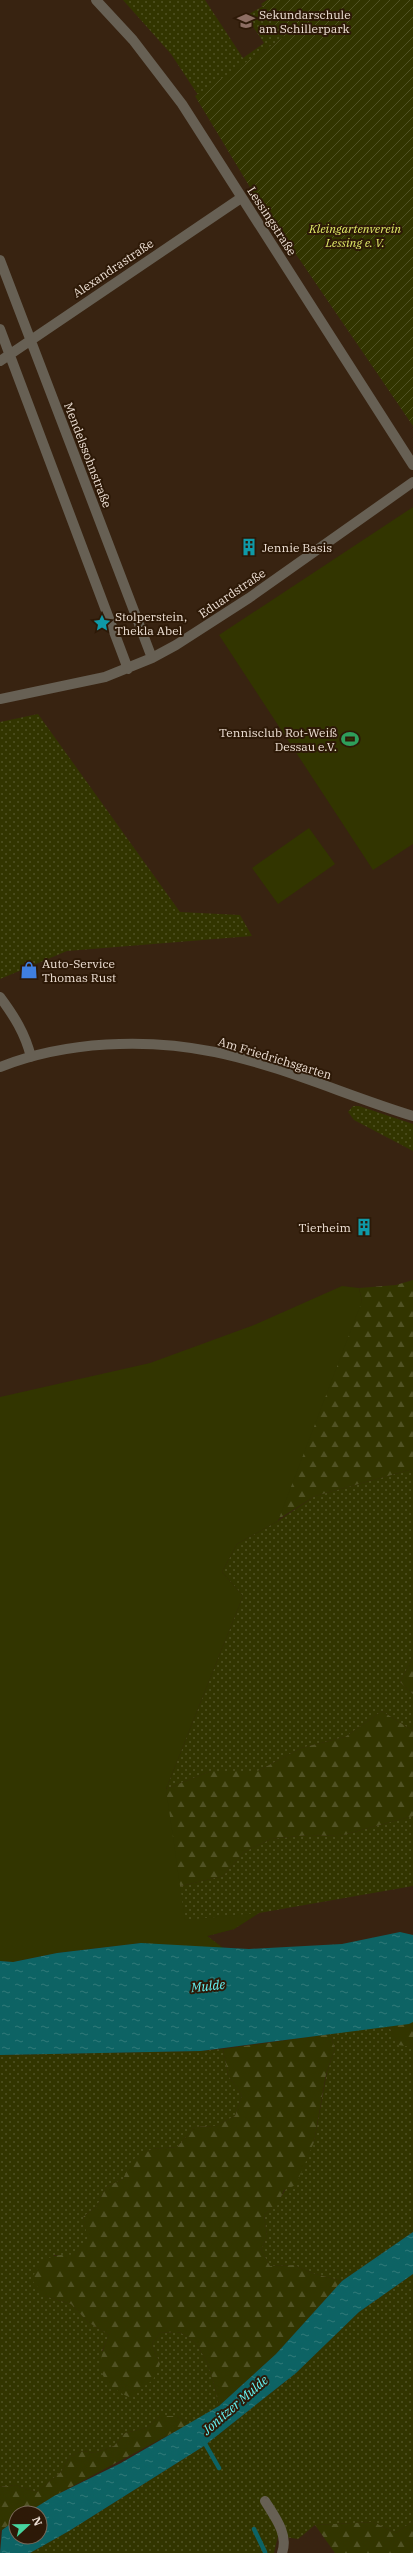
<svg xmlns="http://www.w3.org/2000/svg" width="413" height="2553" font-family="'IBM Plex Serif',serif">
  <defs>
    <pattern id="grass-dots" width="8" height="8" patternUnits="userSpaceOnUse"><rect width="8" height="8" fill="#323500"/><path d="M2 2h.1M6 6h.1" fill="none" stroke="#505224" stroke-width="1.8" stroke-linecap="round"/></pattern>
    <pattern id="forest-firs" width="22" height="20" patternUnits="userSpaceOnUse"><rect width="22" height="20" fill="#323500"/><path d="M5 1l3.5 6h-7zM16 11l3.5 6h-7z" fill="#505224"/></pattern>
    <pattern id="garden-furrows" width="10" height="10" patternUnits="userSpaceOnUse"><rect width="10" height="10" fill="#323500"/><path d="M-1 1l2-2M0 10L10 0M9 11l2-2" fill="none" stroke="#505224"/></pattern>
    <pattern id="water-ripples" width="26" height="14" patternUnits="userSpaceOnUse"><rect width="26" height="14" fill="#0d6364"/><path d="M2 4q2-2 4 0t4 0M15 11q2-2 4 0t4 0" fill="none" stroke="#317979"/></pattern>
  </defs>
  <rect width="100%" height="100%" fill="#382311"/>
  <path fill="url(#grass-dots)" d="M 123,0 L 205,0 L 243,58 L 264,43 L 246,16 L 263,6 L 284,37 L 198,95 L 171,54 Z
    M 38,714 L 180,912 L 240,915 L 252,936 L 67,951 L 0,979 L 0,722 Z
    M 353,1106 L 359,1106 L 413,1124 L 413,1151 L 354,1120 L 348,1112 Z
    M 413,1469 L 413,1657 L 400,1682 L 413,1694 L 413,1731 L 382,1711 L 345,1737 L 301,1748 L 258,1771 L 211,1771 L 166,1789 L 243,1596 L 222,1572 L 237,1544 L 278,1521 L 315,1496 Z
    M 413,1816 L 413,1886 L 259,1913 L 234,1929 L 207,1936 L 223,1948 L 141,1943 L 181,1886 L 223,1876 L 244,1852 L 271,1839 L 308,1835 L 339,1836 Z
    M 389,2026 L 398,2044 L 413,2047 L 413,2232 L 342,2281 L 315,2274 L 294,2265 L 270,2266 L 261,2250 L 267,2236 L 264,2215 L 275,2207 L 314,2142 L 327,2072 L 335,2049 L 330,2034 Z
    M 223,2049 L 228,2075 L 242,2096 L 235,2116 L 215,2126 L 195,2127 L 177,2147 L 152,2149 L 133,2160 L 123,2179 L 106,2187 L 97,2206 L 83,2217 L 89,2240 L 75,2255 L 54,2255 L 45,2296 L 71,2304 L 88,2322 L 109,2335 L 102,2351 L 160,2364 L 152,2344 L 160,2333 C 166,2333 176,2331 181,2333 C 208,2346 213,2381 219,2406 L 189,2424 L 177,2416 L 160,2416 L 146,2428 L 125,2433 L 114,2446 L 94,2453 L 83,2451 L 70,2456 L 61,2472 L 37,2492 L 15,2485 L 0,2487 L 0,2055 L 201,2051 Z
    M 413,2274 L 413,2521 L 396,2533 L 373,2522 L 315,2525 L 298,2539 L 278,2536 L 274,2553 L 30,2553 L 69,2531 L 204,2446 L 296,2373 L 359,2312 Z"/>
  <path fill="url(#forest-firs)" d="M 413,1280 L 413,1469 L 315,1496 L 263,1529 L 0,1424 L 362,1301 L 359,1288 L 396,1285 Z
    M 413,1657 L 413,1694 L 400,1682 Z
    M 382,1711 L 413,1731 L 413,1816 L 339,1836 L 308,1835 L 271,1839 L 244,1852 L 223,1876 L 181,1886 L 170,1906 L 0,1961 L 0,1807 L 166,1789 L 211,1771 L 258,1771 L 301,1748 L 345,1737 Z
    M 413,2022 L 413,2047 L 398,2045 L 389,2026 Z
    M 330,2034 L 335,2049 L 326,2074 L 314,2142 L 296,2185 L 284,2190 L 277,2206 L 264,2215 L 267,2236 L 261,2250 L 270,2266 L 294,2265 L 315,2274 L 342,2281 L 276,2354 L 219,2406 C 213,2381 208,2346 181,2333 C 176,2331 166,2333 160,2333 L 152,2344 L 160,2364 L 153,2380 L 129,2397 C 97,2382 95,2366 109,2335 L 88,2322 L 71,2304 L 45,2296 L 31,2279 C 45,2257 49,2254 75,2255 L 88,2240 L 83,2217 L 97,2206 L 106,2187 L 123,2179 L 132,2160 L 152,2149 L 177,2147 L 195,2127 L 215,2126 L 235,2116 L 242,2096 L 228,2075 L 223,2049 Z
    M 160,2416 L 177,2416 L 189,2424 L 54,2496 L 27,2513 L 16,2513 L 16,2520 L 0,2531 L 0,2487 L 15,2485 L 37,2492 L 61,2472 L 70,2456 L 83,2451 L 94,2453 L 114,2446 L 125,2433 L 146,2428 Z
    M 413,2521 L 413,2553 L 335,2553 L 315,2525 L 373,2522 L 396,2533 Z"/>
  <path fill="#323500" d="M 413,507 L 413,844 L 373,870 L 219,635 Z
    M 309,828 L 335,864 L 278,904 L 252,868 Z
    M 342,1286 L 359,1288 L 362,1301 L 278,1521 L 237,1544 L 222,1572 L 243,1596 L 166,1789 L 185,1920 L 259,1913 L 234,1929 L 207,1936 L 223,1948 L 141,1943 L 57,1953 L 13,1962 L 0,1961 L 0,1397 L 150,1363 L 254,1325 Z"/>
  <path fill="url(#garden-furrows)" d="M 267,0 L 413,0 L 413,426 L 274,222 L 272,215 L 257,199 L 195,96 L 284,37 L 261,4 Z"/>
  <path fill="url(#water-ripples)" d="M 400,1932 L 413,1935 L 413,2022 L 409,2024 L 201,2051 L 0,2055 L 0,1961 L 13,1962 L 57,1953 L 141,1943 L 249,1949 L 342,1944 Z
    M 413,2232 L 413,2274 L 359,2312 L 296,2373 L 204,2446 L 69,2531 L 30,2553 L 0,2553 L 2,2530 L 16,2520 L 16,2537 L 40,2537 L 40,2513 L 27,2513 L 54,2496 L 121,2463 L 219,2406 L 276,2354 L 342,2281 Z"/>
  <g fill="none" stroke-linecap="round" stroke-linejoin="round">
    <path stroke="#0d6364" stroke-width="4.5" d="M 203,2440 L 219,2468
      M 254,2529 L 265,2552"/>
    <path stroke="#676054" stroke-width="10" d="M 96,0 L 133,40 L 182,104 L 413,465
      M 0,260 L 152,658
      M 0,329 L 128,669
      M 0,361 L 241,198
      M 0,699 L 105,677 L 152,658 L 176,645 L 249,598 L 413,482
      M 0,997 C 14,1016 25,1033 31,1057
      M 0,1067 C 66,1041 146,1038 215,1052 C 283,1066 347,1096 413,1116
      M 265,2501 C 274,2516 289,2534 282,2553"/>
  </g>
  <defs>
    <g id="school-bare" transform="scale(1.38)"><path d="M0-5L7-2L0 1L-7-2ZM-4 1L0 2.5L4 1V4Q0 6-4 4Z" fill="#8d6e63" stroke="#2d1907" stroke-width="2.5" paint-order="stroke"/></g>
    <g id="building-bare" transform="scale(1.38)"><path d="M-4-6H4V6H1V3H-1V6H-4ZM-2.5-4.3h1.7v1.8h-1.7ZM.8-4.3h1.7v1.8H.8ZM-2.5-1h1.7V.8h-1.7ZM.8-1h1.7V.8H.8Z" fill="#0f9aa8" stroke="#2d1907" stroke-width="2.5" paint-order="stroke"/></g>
    <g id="sight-bare" transform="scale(1.38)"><path d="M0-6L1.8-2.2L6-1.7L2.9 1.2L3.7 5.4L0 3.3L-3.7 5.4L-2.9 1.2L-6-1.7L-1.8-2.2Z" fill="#0f9aa8" stroke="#2d1907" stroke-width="2.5" paint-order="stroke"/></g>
    <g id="stadium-bare" transform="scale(1.38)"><path d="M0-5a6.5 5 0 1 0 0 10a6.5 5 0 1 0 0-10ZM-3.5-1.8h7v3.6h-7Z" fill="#2e9e5b" stroke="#2d1907" stroke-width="2.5" paint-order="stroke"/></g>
    <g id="shop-bare" transform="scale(1.38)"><path d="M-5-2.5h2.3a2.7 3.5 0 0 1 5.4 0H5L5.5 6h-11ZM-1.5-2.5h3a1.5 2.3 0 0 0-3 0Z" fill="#3f7fe0" stroke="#2d1907" stroke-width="2.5" paint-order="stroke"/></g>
  </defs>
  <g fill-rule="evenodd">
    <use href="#school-bare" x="246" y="21"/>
    <use href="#building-bare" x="249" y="547"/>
    <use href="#sight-bare" x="102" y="623"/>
    <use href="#stadium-bare" x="350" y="739"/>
    <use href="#shop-bare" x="29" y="970"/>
    <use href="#building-bare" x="364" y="1227"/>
  </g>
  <g text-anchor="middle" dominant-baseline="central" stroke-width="4" stroke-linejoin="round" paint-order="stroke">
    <g font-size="12" fill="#eee0d5" stroke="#2d1907" text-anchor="start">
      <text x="259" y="14">Sekundarschule<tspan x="259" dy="14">am Schillerpark</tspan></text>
      <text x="262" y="547">Jennie Basis</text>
      <text x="115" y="616">Stolperstein,<tspan x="115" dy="14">Thekla Abel</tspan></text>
      <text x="337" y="732" text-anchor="end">Tennisclub Rot-Weiß<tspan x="337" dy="14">Dessau e.V.</tspan></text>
      <text x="42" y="963">Auto-Service<tspan x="42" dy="14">Thomas Rust</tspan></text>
      <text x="351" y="1227" text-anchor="end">Tierheim</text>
    </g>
    <g font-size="12" fill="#eee0d5" stroke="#2d1907">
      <text transform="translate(272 221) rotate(57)">Lessingstraße</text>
      <text transform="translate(113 268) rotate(-34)">Alexandrastraße</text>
      <text transform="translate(88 455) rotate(69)">Mendelssohnstraße</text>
      <text transform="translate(232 593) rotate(-34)">Eduardstraße</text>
      <text transform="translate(275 1058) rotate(17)">Am Friedrichsgarten</text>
    </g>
    <g font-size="12" font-style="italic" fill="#e0ea69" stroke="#2d1907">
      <text x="355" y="228">Kleingartenverein<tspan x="355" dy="14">Lessing e. V.</tspan></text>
    </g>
    <g font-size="13" font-style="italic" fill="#65f4f6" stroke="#2d1907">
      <text transform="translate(208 1986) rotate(-6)">Mulde</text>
      <text transform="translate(235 2405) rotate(-41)">Jonitzer Mulde</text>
    </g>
  </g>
  <g transform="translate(28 2525) rotate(68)"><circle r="19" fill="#2d1907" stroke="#7a6959"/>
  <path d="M0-3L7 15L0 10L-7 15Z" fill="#46d49e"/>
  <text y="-6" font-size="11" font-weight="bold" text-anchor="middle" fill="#eee0d5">N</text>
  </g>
</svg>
